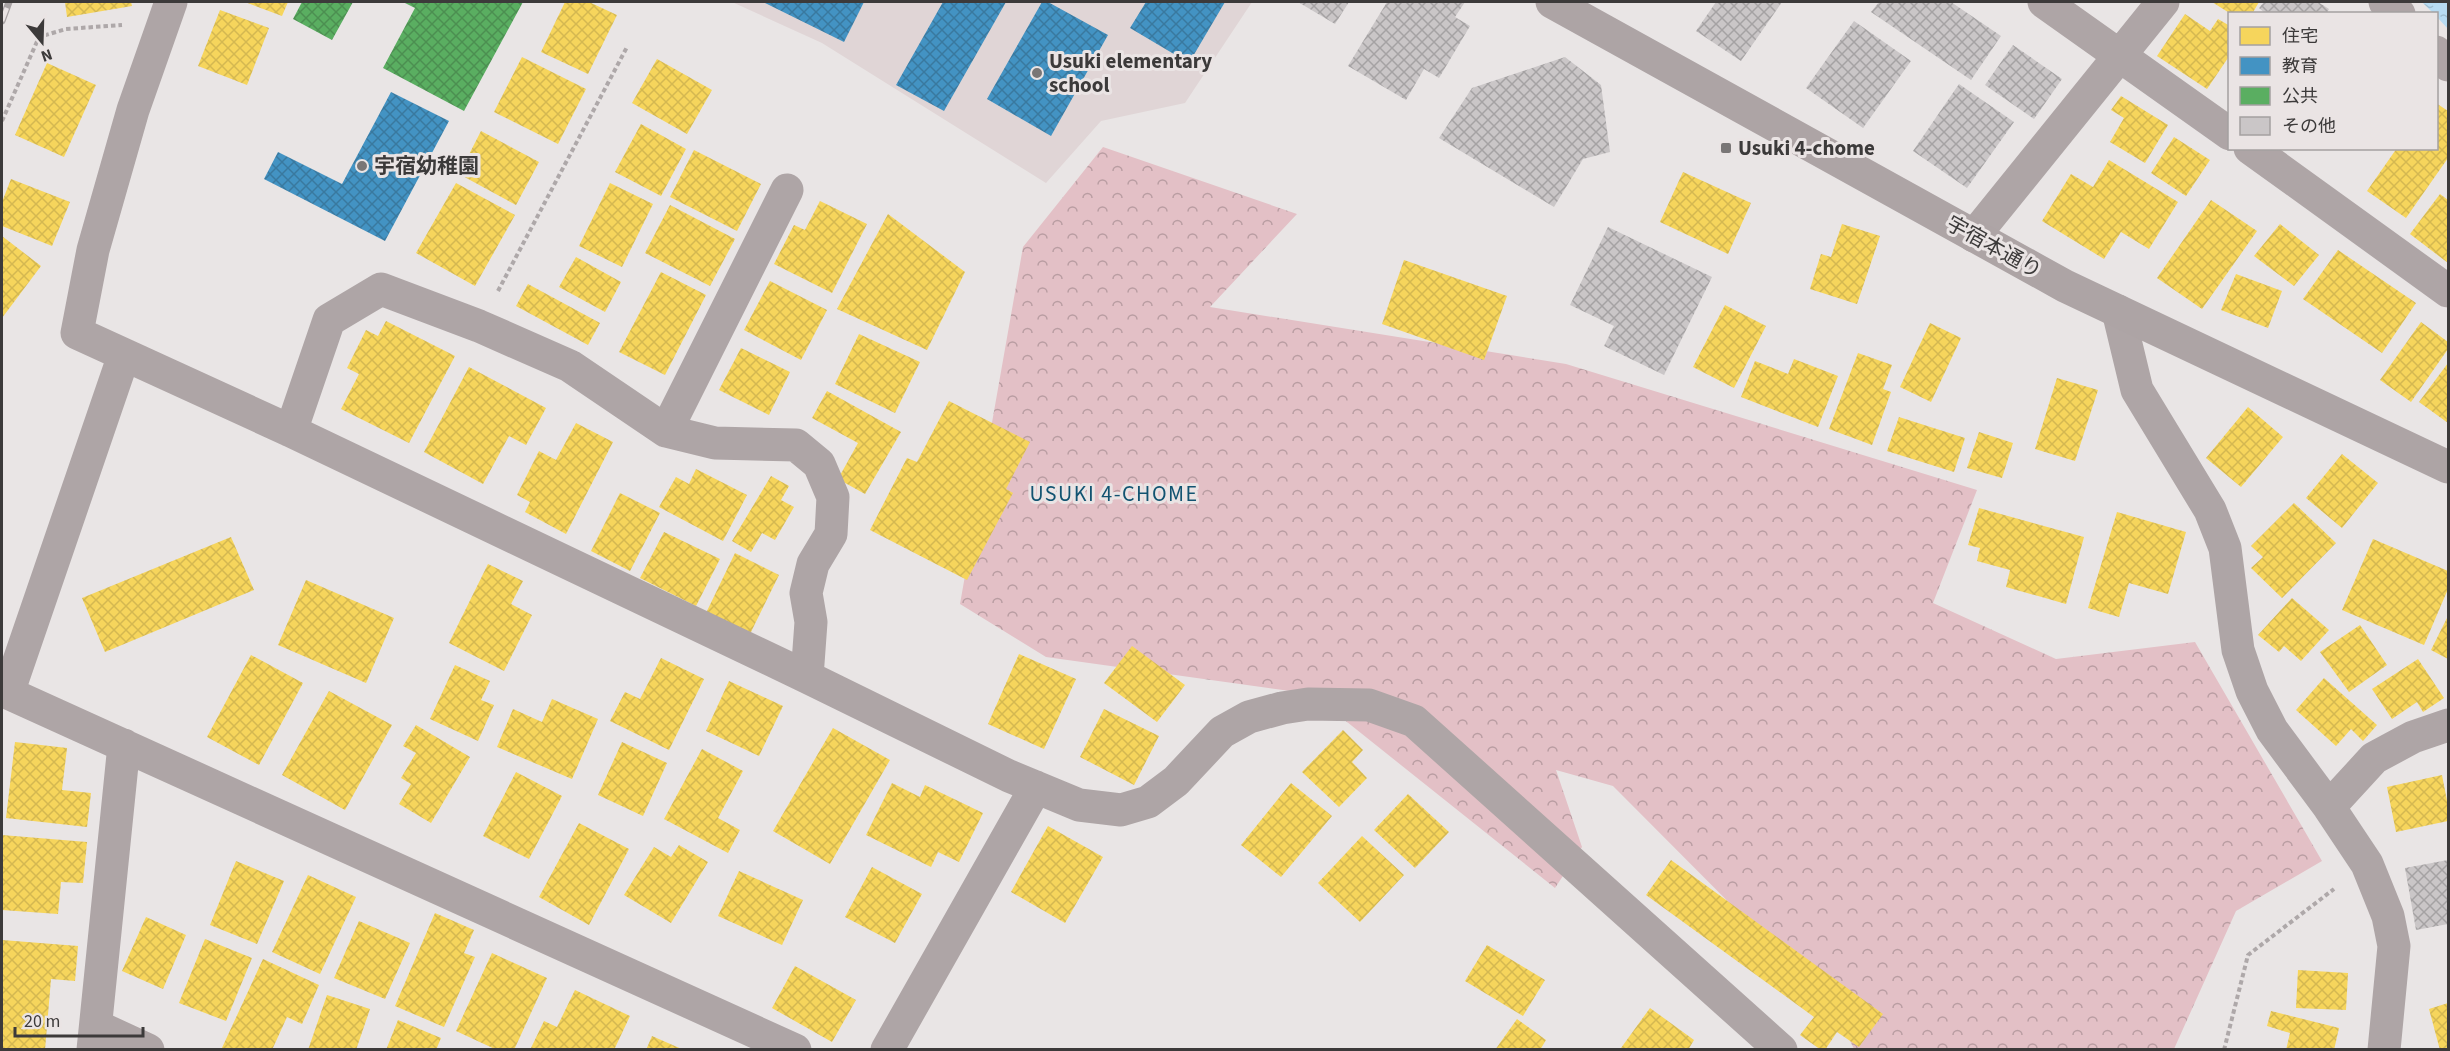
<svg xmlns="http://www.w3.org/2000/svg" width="2450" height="1051" font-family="'Source Sans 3','Noto Sans JP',sans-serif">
  <defs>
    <pattern id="forest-crowns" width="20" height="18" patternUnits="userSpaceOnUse" patternTransform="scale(1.5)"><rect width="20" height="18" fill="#e3c0c6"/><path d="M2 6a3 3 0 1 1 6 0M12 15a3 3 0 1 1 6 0" fill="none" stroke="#b99da2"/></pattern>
    <pattern id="water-ripples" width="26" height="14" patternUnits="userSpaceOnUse" patternTransform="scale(1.5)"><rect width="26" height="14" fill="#b7dbf2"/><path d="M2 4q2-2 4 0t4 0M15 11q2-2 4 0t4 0" fill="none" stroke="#9ebdd0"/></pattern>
    <pattern id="homes-cross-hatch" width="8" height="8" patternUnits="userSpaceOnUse" patternTransform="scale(1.5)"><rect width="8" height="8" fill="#f6d55c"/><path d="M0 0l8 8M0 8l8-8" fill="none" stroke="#d4b851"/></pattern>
    <pattern id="schools-cross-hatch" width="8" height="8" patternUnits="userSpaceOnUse" patternTransform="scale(1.5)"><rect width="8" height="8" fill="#4393c3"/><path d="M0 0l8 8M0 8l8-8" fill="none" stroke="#39799f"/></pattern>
    <pattern id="public-cross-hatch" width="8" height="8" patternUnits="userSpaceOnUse" patternTransform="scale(1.5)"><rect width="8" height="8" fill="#5aae61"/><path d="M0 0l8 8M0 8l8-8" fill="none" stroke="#4c8f51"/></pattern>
    <pattern id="building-cross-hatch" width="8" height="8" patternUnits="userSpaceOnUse" patternTransform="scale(1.5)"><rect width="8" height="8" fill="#cac6c7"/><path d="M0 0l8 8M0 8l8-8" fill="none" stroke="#a5a2a3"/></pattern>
  </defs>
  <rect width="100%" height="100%" fill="#e9e5e5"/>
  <path fill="#e0d5d6" d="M 732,2 L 1252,2 L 1185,103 L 1101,121 L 1046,183 L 822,43 Z"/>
  <path fill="url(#forest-crowns)" d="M 1103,147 L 1297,214 L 1210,307 L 1566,364 L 1977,490 L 1933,603 L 2056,659 L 2195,642 L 2322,861 L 2236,911 L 2174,1049 L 1854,1049 L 1834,1008 L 1613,786 L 1556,770 L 1582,847 L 1555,888 L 1312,694 L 1046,657 L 960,604 L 1023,247 Z"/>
  <path fill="url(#water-ripples)" d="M 2422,2 L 2448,2 L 2448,29 L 2437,17 L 2436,14 L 2433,13 Z"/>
  <path fill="url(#homes-cross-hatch)" d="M 65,2 L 131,2 L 132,6 L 67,17 Z
    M 245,2 L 288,2 L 282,16 Z
    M 565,2 L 589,2 L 617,15 L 588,74 L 541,52 Z
    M 2212,2 L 2259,2 L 2252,14 L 2231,14 Z
    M 220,10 L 269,28 L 247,85 L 198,66 Z
    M 2185,14 L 2210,31 L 2218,19 L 2230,26 L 2230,55 L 2207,89 L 2157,56 Z
    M 522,57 L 586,89 L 558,144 L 494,112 Z
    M 657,59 L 712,90 L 687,134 L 632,103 Z
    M 47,63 L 96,85 L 64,157 L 15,135 Z
    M 2121,96 L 2168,125 L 2145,163 L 2110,142 L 2124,118 L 2111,110 Z
    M 2436,103 L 2448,111 L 2448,158 L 2406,218 L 2367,191 L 2397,148 L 2436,148 Z
    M 641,124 L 686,149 L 661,196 L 615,172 Z
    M 481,131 L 539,162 L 516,205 L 459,174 Z
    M 2174,137 L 2210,160 L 2186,196 L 2151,173 Z
    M 694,150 L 761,184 L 737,231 L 670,197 Z
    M 2109,160 L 2178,202 L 2149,249 L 2121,232 L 2104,259 L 2042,221 L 2071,174 L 2093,187 Z
    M 1683,172 L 1751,203 L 1728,254 L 1660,222 Z
    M 11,179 L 70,202 L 52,246 L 2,226 L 2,202 Z
    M 456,183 L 515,215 L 475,286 L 416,253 Z
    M 610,183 L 653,204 L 622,267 L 579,246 Z
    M 2440,194 L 2448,200 L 2448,263 L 2410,234 Z
    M 2211,200 L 2257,231 L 2202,309 L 2157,278 Z
    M 820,201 L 867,224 L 832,293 L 774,264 L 794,225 L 805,230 Z
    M 670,205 L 735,239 L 710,286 L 645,253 Z
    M 888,214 L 965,272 L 927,350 L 837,309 Z
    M 1842,224 L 1880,236 L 1857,304 L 1810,289 L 1821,254 L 1831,257 Z
    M 2280,224 L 2319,255 L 2294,286 L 2254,256 Z
    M 2,236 L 41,266 L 2,318 Z
    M 2338,250 L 2416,303 L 2382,353 L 2303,299 Z
    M 576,257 L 621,282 L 605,312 L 559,287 Z
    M 1404,260 L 1507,296 L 1484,360 L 1382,324 Z
    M 661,272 L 706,295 L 665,375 L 619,352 Z
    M 2236,274 L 2282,291 L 2268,328 L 2221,310 Z
    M 770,281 L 827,310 L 801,360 L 744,330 Z
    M 528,284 L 600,323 L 588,345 L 516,306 Z
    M 1725,305 L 1766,326 L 1734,388 L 1693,367 Z
    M 386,321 L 455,356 L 409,443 L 341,409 L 359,374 L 347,368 L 366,330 L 378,336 Z
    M 2421,322 L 2448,342 L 2448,349 L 2411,402 L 2380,380 Z
    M 1930,323 L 1961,338 L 1931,402 L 1900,387 Z
    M 859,334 L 920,362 L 895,413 L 835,384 Z
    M 741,348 L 790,372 L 769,415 L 719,390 Z
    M 1858,353 L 1892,365 L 1883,389 L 1891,392 L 1872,445 L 1829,429 Z
    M 1794,359 L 1838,376 L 1818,427 L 1741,397 L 1755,361 L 1788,374 Z
    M 2448,363 L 2448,423 L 2419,402 Z
    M 469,367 L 546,408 L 526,445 L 509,436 L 483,484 L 424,452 Z
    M 2057,378 L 2098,390 L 2075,461 L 2035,449 Z
    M 827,391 L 901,432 L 865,494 L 838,479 L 858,443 L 812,418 Z
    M 949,401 L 1030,442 L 1006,489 L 1013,493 L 967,580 L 870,530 L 907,458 L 917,462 Z
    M 2248,407 L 2283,437 L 2241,487 L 2206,458 Z
    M 1899,417 L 1965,438 L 1954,472 L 1887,451 Z
    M 576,423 L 613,442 L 566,534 L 525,512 L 530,502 L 517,495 L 539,451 L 556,460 Z
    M 1979,432 L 2013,443 L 2002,478 L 1967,468 Z
    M 2342,454 L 2378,483 L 2342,528 L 2306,498 Z
    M 696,469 L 747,495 L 723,541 L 659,507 L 676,477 L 689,484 Z
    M 771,476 L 789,486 L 781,500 L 794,507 L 775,540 L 762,533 L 751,552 L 732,541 Z
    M 620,493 L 660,513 L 630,571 L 591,551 Z
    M 2294,503 L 2336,543 L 2282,598 L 2251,568 L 2263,557 L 2251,546 Z
    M 1979,508 L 2084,537 L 2066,604 L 2006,587 L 2010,570 L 1977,561 L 1980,548 L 1968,545 Z
    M 2117,512 L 2186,532 L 2168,594 L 2129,583 L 2119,617 L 2088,608 Z
    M 664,532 L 720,559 L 696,606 L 640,578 Z
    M 231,537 L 254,590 L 105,652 L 82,598 Z
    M 2373,539 L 2448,571 L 2448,589 L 2424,645 L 2342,610 Z
    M 735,553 L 779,575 L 750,634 L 706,613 Z
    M 488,564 L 523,581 L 511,604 L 532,615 L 504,671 L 449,643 Z
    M 306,580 L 394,618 L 366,683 L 278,645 Z
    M 2292,598 L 2329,630 L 2301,661 L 2284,646 L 2279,652 L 2258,635 Z
    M 2448,616 L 2448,659 L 2431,650 Z
    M 2360,625 L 2387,665 L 2349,692 L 2320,652 Z
    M 1132,646 L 1185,685 L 1157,722 L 1104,683 Z
    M 1019,654 L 1076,679 L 1044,749 L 988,724 Z
    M 251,655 L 303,683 L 259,765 L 207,737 Z
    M 661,658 L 704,679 L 669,750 L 610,721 L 625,692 L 640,699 Z
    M 2418,659 L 2444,698 L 2423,712 L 2417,702 L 2392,719 L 2372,689 Z
    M 455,665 L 490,681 L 481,700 L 494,705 L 478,741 L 430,719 Z
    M 2324,678 L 2377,725 L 2363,741 L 2351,729 L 2336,746 L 2296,710 Z
    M 729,681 L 783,706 L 759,756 L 706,731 Z
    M 329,691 L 392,725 L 345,810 L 282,775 Z
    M 552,699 L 598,719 L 572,779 L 497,747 L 513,709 L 542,722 Z
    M 1104,709 L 1159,736 L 1134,785 L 1080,757 Z
    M 416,725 L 470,757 L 431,823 L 399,804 L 411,784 L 401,778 L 416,753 L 403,746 Z
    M 833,728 L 890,760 L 830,864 L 773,831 Z
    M 1343,730 L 1363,750 L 1352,762 L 1367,778 L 1339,807 L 1302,772 Z
    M 15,742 L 67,748 L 62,790 L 91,793 L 87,827 L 6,818 Z
    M 622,742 L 667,763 L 643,816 L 598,795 Z
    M 702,749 L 743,771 L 718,818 L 740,830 L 728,853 L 664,819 Z
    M 516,772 L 562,796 L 529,859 L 483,836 Z
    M 2442,775 L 2448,806 L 2448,821 L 2396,832 L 2387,787 Z
    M 892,783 L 920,797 L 925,785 L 983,813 L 959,862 L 938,852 L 931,867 L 866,835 Z
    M 1291,783 L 1332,816 L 1281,877 L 1241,845 Z
    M 1408,794 L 1449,832 L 1415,868 L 1374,830 Z
    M 579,823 L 629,849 L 589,925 L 539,897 Z
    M 1048,826 L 1103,857 L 1065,923 L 1011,892 Z
    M 2,835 L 87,842 L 83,883 L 61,882 L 58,914 L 2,910 Z
    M 1362,836 L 1404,875 L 1360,922 L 1318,883 Z
    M 679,845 L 708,862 L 671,923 L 624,895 L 654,847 L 671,857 Z
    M 1671,860 L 1883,1014 L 1859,1047 L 1837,1032 L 1825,1050 L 1821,1050 L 1800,1035 L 1814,1017 L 1646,895 Z
    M 236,861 L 284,881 L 257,944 L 210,925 Z
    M 872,867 L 922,894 L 895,943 L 845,917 Z
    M 739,871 L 803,900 L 782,945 L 718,916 Z
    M 308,875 L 356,897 L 320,974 L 272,952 Z
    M 435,913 L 474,930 L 464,953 L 475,957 L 444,1027 L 395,1006 Z
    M 146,917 L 186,935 L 163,989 L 122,971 Z
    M 359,921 L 410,943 L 385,999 L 334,978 Z
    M 205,939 L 252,958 L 226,1021 L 179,1003 Z
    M 2,940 L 78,946 L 75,981 L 51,979 L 45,1050 L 2,1050 Z
    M 1487,945 L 1545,980 L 1523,1016 L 1465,981 Z
    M 492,953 L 547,978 L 514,1050 L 497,1050 L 456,1031 Z
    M 263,959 L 319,985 L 302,1024 L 287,1017 L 272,1050 L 221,1050 Z
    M 795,966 L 856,1000 L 832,1042 L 772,1008 Z
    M 2298,970 L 2348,973 L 2346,1010 L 2296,1008 Z
    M 575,990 L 630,1016 L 614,1050 L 530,1050 L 544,1021 L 557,1027 Z
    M 327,995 L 370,1009 L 356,1050 L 308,1050 Z
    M 2448,1003 L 2448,1050 L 2440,1050 L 2429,1009 Z
    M 1650,1008 L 1694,1040 L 1688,1050 L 1621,1048 Z
    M 2271,1011 L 2339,1028 L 2334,1050 L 2286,1050 L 2290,1033 L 2267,1026 Z
    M 1517,1019 L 1546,1040 L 1540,1050 L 1495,1050 Z
    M 398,1020 L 441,1038 L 436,1050 L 386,1050 Z
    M 652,1036 L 684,1050 L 646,1050 Z"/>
  <path fill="url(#schools-cross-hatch)" d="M 763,2 L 864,2 L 844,42 Z
    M 943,2 L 1006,2 L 944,111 L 896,85 Z
    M 1042,2 L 1048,2 L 1108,35 L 1051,136 L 987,99 Z
    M 1146,2 L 1225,2 L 1189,63 L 1130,28 Z
    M 391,92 L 449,121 L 385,241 L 264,179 L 278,152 L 342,184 Z"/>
  <path fill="url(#public-cross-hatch)" d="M 302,2 L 353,2 L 332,40 L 293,19 Z
    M 403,2 L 523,2 L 464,111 L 383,68 L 415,8 Z"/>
  <path fill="url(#building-cross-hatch)" d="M 1298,2 L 1349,2 L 1335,24 Z
    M 1387,2 L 1465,2 L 1455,17 L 1470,26 L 1439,78 L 1424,69 L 1406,100 L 1348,66 Z
    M 1716,2 L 1782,2 L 1741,61 L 1696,31 Z
    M 1879,2 L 1951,2 L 2001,36 L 1971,80 L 1871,12 Z
    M 2264,2 L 2318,2 L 2329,9 L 2326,14 L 2266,14 L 2259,8 Z
    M 1854,21 L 1911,61 L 1863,128 L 1806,88 Z
    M 2013,45 L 2062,79 L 2034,119 L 1985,85 Z
    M 1565,57 L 1601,85 L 1610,152 L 1583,159 L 1554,207 L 1439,138 L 1472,88 Z
    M 1959,84 L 2014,122 L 1967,188 L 1913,151 Z
    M 1608,227 L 1712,277 L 1664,375 L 1604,346 L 1614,326 L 1570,305 Z
    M 2448,860 L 2448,924 L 2416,930 L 2405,868 Z"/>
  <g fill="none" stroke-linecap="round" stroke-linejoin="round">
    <path stroke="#aea8a9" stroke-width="4" stroke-dasharray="4.5 3" stroke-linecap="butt" d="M 2,121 L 39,37 L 66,29 L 122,25
      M 498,291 L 627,47
      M 2224,1050 L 2248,955 L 2334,889"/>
    <path stroke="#aea5a6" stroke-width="33" d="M 171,2 L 133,110 L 93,250 L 77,333 L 291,431 L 807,677 L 1009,776 L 1079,805 L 1121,810 L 1148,802 L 1176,781 L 1222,732 L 1249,717 L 1282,708 L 1308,704 L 1369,705 L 1414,721 L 1781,1050
      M 2044,2 L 2230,134
      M 2385,2 L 2399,14
      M 2436,52 L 2448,65
      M 2250,148 L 2448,291
      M 1974,236 L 2163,2
      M 2118,311 L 2137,390 L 2210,510 L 2225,548 L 2238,650 L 2252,691 L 2272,730 L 2329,807 L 2367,864 L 2388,916 L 2394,946 L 2384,1050
      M 124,355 L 8,693 L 795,1050
      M 291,431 L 329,320 L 381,289 L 479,326 L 570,366 L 666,431 L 715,443 L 796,445 L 819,464 L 833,497 L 831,534 L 813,564 L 806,593 L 811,622 L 807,677
      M 666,431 L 787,190
      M 2329,807 L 2374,758 L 2413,737 L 2448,725
      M 96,1026 L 148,1050
      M 93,1050 L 124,745
      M 887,1050 L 1036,787"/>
    <path stroke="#ada4a5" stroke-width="33" d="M 1552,2 L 2065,286 L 2448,467"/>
    <g stroke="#a8a3a4" stroke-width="7">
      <path id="rail" d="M 2,21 L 9,2"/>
    </g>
    <use href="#rail" stroke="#eae4e4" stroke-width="4.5" stroke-dasharray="14" stroke-linecap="butt"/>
  </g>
  <g fill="#797676" stroke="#eae4e4" stroke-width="2">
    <circle cx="1037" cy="73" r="6"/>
    <rect x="1720" y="142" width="12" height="12" rx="3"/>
    <circle cx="362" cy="166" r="6"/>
  </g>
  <g text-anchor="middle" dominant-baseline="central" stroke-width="6" stroke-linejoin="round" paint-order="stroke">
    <g font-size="21" font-weight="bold" fill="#3c3a3a" stroke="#eae4e4" text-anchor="start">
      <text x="1049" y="61">Usuki elementary<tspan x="1049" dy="24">school</tspan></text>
      <text x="1738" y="148">Usuki 4-chome</text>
      <text x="374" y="166">宇宿幼稚園</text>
    </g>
    <g font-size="21" fill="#3c3a3a" stroke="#eae4e4">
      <text transform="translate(1994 247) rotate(29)">宇宿本通り</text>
    </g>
    <g font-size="22" letter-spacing="1.5" fill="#115371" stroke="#eae4e4">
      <text x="1114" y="494">USUKI 4-CHOME</text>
    </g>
  </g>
  <rect width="2450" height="1051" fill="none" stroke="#3c3a3a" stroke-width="6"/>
  <rect x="2228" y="12" width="210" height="138" fill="#eae4e4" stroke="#a4a0a0" stroke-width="1.5"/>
  <rect x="2240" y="27" width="30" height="18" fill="#f6d55c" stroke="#a4a0a0" stroke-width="1.5"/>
  <text x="2282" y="42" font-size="18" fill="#3c3a3a">住宅</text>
  <rect x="2240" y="57" width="30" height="18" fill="#4393c3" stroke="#a4a0a0" stroke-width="1.5"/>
  <text x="2282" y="72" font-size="18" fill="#3c3a3a">教育</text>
  <rect x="2240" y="87" width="30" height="18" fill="#5aae61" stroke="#a4a0a0" stroke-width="1.5"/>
  <text x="2282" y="102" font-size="18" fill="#3c3a3a">公共</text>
  <rect x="2240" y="117" width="30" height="18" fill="#cac6c7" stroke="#a4a0a0" stroke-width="1.5"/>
  <text x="2282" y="132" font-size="18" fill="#3c3a3a">その他</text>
  <g transform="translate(42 42) rotate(161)" stroke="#eae4e4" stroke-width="4.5" paint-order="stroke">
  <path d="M0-4.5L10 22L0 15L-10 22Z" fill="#3c3a3a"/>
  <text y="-9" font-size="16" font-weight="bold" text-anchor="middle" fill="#3c3a3a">N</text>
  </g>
  <path d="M15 1027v9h128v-9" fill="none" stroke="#3c3a3a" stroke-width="3"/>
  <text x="24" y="1027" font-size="18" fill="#3c3a3a" stroke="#eae4e4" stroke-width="4.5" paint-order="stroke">20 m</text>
</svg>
